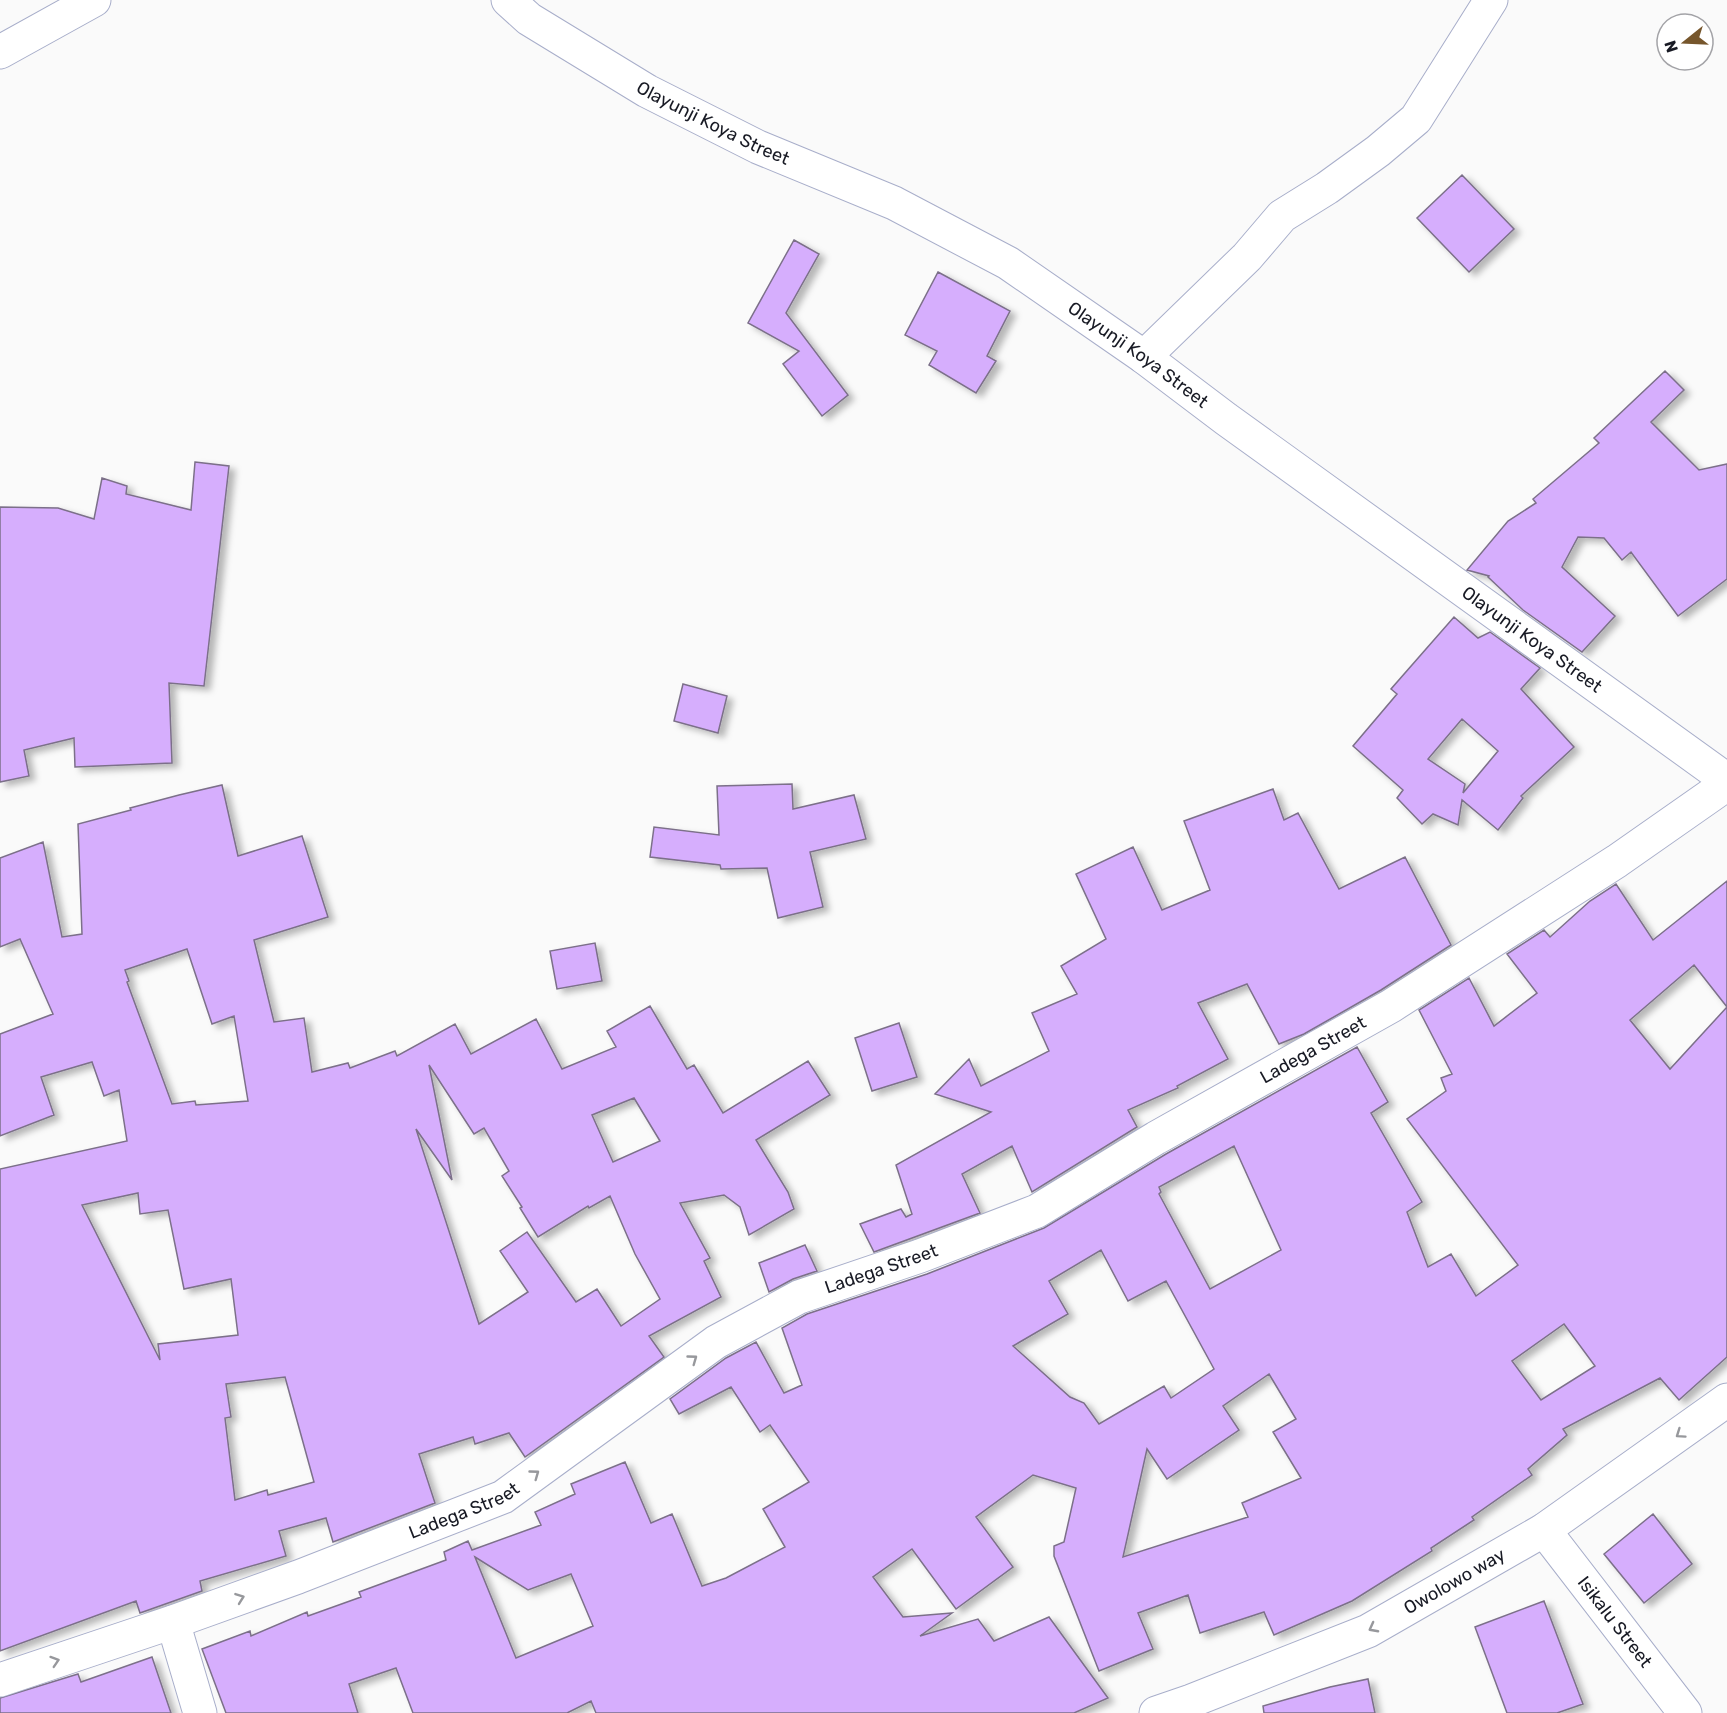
<svg xmlns="http://www.w3.org/2000/svg" width="1727" height="1713" font-family="Rubik,sans-serif">
  <defs>
    <filter id="shadow"><feDropShadow dx="6" dy="4" stdDeviation="3" flood-color="#0004"/></filter>
  </defs>
  <rect width="100%" height="100%" fill="#fafafa"/>
  <path fill="#d6aefd" stroke="#7c7089" stroke-width="1.5" fill-rule="evenodd" filter="url(#shadow)" d="M 1462,175 L 1514,229 L 1469,272 L 1417,218 Z
    M 794,240 L 819,254 L 786,313 L 848,395 L 822,416 L 783,364 L 799,351 L 748,323 Z
    M 938,272 L 1010,311 L 987,356 L 996,361 L 976,393 L 929,365 L 937,351 L 905,335 Z
    M 1665,371 L 1684,390 L 1651,422 L 1699,470 L 1727,464 L 1727,579 L 1678,616 L 1631,552 L 1622,560 L 1604,538 L 1578,537 L 1562,567 L 1615,616 L 1582,652 L 1523,610 L 1488,577 L 1489,576 L 1467,570 L 1508,521 L 1536,503 L 1533,499 L 1599,443 L 1594,438 Z
    M 195,462 L 229,466 L 204,686 L 169,683 L 172,763 L 75,767 L 74,738 L 24,750 L 29,776 L 0,782 L 0,507 L 58,508 L 94,519 L 102,478 L 127,486 L 126,494 L 191,510 Z
    M 1454,617 L 1478,638 L 1490,632 L 1540,668 L 1521,689 L 1574,747 L 1521,796 L 1523,798 L 1498,830 L 1462,800 L 1458,825 L 1433,814 L 1422,824 L 1397,798 L 1403,790 L 1353,746 L 1397,694 L 1391,689 ZM 1462,719 L 1498,751 L 1463,793 L 1465,784 L 1428,759 Z
    M 683,684 L 727,696 L 718,733 L 674,721 Z
    M 792,784 L 793,809 L 854,795 L 866,839 L 810,852 L 823,907 L 778,918 L 767,868 L 721,869 L 720,865 L 650,857 L 654,827 L 719,835 L 717,786 Z
    M 222,785 L 238,856 L 302,836 L 328,917 L 254,940 L 274,1022 L 304,1018 L 312,1072 L 348,1063 L 350,1068 L 395,1051 L 397,1056 L 455,1024 L 471,1054 L 536,1019 L 562,1069 L 616,1047 L 607,1031 L 650,1006 L 687,1069 L 694,1065 L 723,1113 L 808,1061 L 830,1095 L 756,1140 L 788,1192 L 794,1209 L 749,1235 L 740,1207 L 724,1195 L 680,1203 L 710,1258 L 704,1261 L 721,1297 L 649,1336 L 664,1357 L 525,1457 L 509,1433 L 475,1444 L 473,1437 L 419,1454 L 435,1503 L 333,1542 L 326,1518 L 279,1531 L 286,1556 L 200,1581 L 202,1591 L 140,1613 L 136,1601 L 0,1651 L 0,1169 L 127,1141 L 119,1090 L 104,1096 L 92,1062 L 41,1077 L 54,1115 L 0,1136 L 0,1034 L 53,1014 L 20,939 L 0,947 L 0,858 L 43,842 L 62,937 L 82,934 L 78,824 L 131,810 L 130,808 L 179,795 ZM 187,949 L 212,1024 L 234,1016 L 248,1101 L 196,1105 L 195,1101 L 172,1104 L 127,982 L 129,981 L 125,970 ZM 429,1065 L 474,1134 L 484,1128 L 509,1171 L 502,1176 L 522,1207 L 520,1208 L 538,1237 L 588,1206 L 589,1208 L 610,1196 L 635,1254 L 660,1299 L 621,1326 L 597,1289 L 576,1302 L 527,1232 L 500,1251 L 528,1292 L 479,1324 L 416,1129 L 452,1180 ZM 634,1098 L 660,1141 L 613,1162 L 592,1115 ZM 138,1193 L 140,1214 L 168,1210 L 184,1289 L 231,1279 L 238,1335 L 158,1344 L 160,1360 L 82,1205 ZM 285,1377 L 314,1482 L 268,1495 L 267,1490 L 235,1500 L 225,1418 L 231,1417 L 226,1384 Z
    M 1273,789 L 1284,820 L 1298,813 L 1339,889 L 1405,857 L 1451,945 L 1381,990 L 1304,1034 L 1279,1044 L 1247,984 L 1198,1003 L 1228,1059 L 1177,1086 L 1178,1088 L 1128,1110 L 1137,1127 L 1032,1192 L 1012,1146 L 962,1174 L 980,1213 L 874,1252 L 860,1224 L 901,1209 L 906,1217 L 912,1214 L 896,1165 L 991,1112 L 935,1094 L 969,1059 L 981,1086 L 1049,1051 L 1032,1013 L 1077,994 L 1061,966 L 1106,939 L 1076,874 L 1133,847 L 1162,910 L 1210,890 L 1184,821 Z
    M 1727,881 L 1727,1357 L 1679,1400 L 1660,1378 L 1563,1429 L 1567,1435 L 1528,1469 L 1532,1475 L 1472,1517 L 1474,1520 L 1431,1548 L 1432,1551 L 1352,1601 L 1274,1635 L 1264,1612 L 1200,1633 L 1188,1595 L 1138,1613 L 1153,1649 L 1099,1671 L 1054,1556 L 1054,1546 L 1064,1542 L 1076,1488 L 1033,1475 L 976,1517 L 1013,1567 L 956,1609 L 912,1549 L 873,1577 L 903,1617 L 952,1613 L 920,1636 L 978,1619 L 994,1641 L 1049,1617 L 1108,1698 L 1074,1713 L 596,1713 L 591,1701 L 567,1713 L 413,1713 L 396,1668 L 349,1684 L 358,1713 L 226,1713 L 202,1649 L 250,1631 L 251,1636 L 307,1612 L 308,1616 L 361,1597 L 359,1592 L 446,1560 L 444,1552 L 468,1541 L 472,1550 L 541,1525 L 535,1512 L 575,1494 L 571,1484 L 625,1462 L 651,1523 L 672,1514 L 702,1586 L 726,1578 L 785,1547 L 763,1509 L 809,1482 L 770,1425 L 760,1432 L 731,1387 L 679,1414 L 670,1399 L 726,1358 L 756,1342 L 784,1393 L 802,1385 L 782,1328 L 807,1314 L 927,1274 L 1044,1228 L 1166,1154 L 1357,1047 L 1388,1102 L 1371,1113 L 1422,1202 L 1407,1212 L 1428,1267 L 1451,1254 L 1476,1296 L 1518,1265 L 1407,1119 L 1446,1091 L 1441,1078 L 1452,1074 L 1419,1010 L 1469,978 L 1494,1026 L 1537,993 L 1507,954 L 1544,930 L 1550,937 L 1590,901 L 1616,884 L 1653,940 ZM 1694,965 L 1727,1007 L 1670,1069 L 1630,1020 ZM 1234,1146 L 1281,1250 L 1210,1289 L 1159,1194 L 1161,1192 L 1159,1187 ZM 1101,1250 L 1128,1301 L 1166,1281 L 1214,1369 L 1171,1398 L 1164,1386 L 1099,1424 L 1084,1403 L 1070,1397 L 1013,1346 L 1068,1314 L 1049,1281 ZM 1564,1324 L 1595,1366 L 1541,1400 L 1512,1361 ZM 1269,1374 L 1296,1419 L 1273,1432 L 1301,1478 L 1242,1503 L 1248,1517 L 1123,1557 L 1147,1449 L 1167,1479 L 1239,1430 L 1223,1406 ZM 475,1557 L 528,1590 L 571,1574 L 593,1626 L 516,1658 Z
    M 595,943 L 602,981 L 557,989 L 550,951 Z
    M 899,1023 L 917,1077 L 872,1091 L 855,1038 Z
    M 805,1245 L 817,1271 L 793,1279 L 769,1292 L 759,1263 Z
    M 1653,1514 L 1692,1564 L 1644,1603 L 1604,1554 Z
    M 1544,1601 L 1583,1704 L 1557,1713 L 1507,1713 L 1475,1627 Z
    M 152,1657 L 171,1713 L 0,1713 L 0,1698 L 78,1674 L 81,1682 Z
    M 1368,1679 L 1375,1713 L 1264,1713 L 1263,1706 L 1330,1687 Z"/>
  <g fill="none" stroke-linecap="round" stroke-linejoin="round">
    <g stroke="#a8aeca" stroke-width="35">
      <g id="minor">
        <path id="s1" d="M 508,0 L 529,19 L 647,91 L 758,147 L 894,203 L 1008,263 L 1144,357 L 1226,419 L 1727,780"/>
        <path d="M 0,52 L 94,0"/>
        <path d="M 1144,357 L 1247,257 L 1282,216 L 1327,188 L 1378,151 L 1416,119 L 1491,0"/>
        <path id="s2" d="M 1544,1530 L 1685,1713"/>
        <path d="M 173,1622 L 200,1713"/>
        <path id="s3" d="M 0,1680 L 173,1622 L 298,1577 L 503,1497 L 716,1342 L 799,1297 L 920,1256 L 1037,1211 L 1156,1138 L 1391,1006 L 1617,861 L 1727,784"/>
        <path id="s4" d="M 1156,1713 L 1191,1701 L 1368,1631 L 1544,1530 L 1727,1400"/>
      </g>
    </g>
    <use href="#minor" stroke="#fff" stroke-width="33"/>
  </g>
  <defs><path id="oneway-chevron" d="M-2-3.5L2.5 0L-2 3.5" fill="none" stroke-width="1.6" stroke-linecap="round" stroke-linejoin="round" transform="scale(1.5)"/></defs>
  <g stroke="#97989c">
    <use href="#oneway-chevron" transform="translate(693 1359) rotate(-36)"/>
    <use href="#oneway-chevron" transform="translate(1680 1434) rotate(145)"/>
    <use href="#oneway-chevron" transform="translate(535 1474) rotate(-36)"/>
    <use href="#oneway-chevron" transform="translate(240 1598) rotate(-20)"/>
    <use href="#oneway-chevron" transform="translate(1373 1628) rotate(152)"/>
    <use href="#oneway-chevron" transform="translate(55 1661) rotate(-18)"/>
  </g>
  <g text-anchor="middle" dominant-baseline="central" stroke-width="4.5" stroke-linejoin="round" paint-order="stroke">
    <g font-size="18" fill="#181a24" stroke="#fff">
      <text stroke="none"><textPath href="#s1" startOffset="240">Olayunji Koya Street</textPath></text>
      <text stroke="none"><textPath href="#s1" startOffset="726">Olayunji Koya Street</textPath></text>
      <text stroke="none"><textPath href="#s1" startOffset="1212">Olayunji Koya Street</textPath></text>
      <text stroke="none"><textPath href="#s3" startOffset="1466">Ladega Street</textPath></text>
      <text stroke="none"><textPath href="#s3" startOffset="980">Ladega Street</textPath></text>
      <text stroke="none"><textPath href="#s3" startOffset="494">Ladega Street</textPath></text>
      <text stroke="none"><textPath href="#s4" startOffset="327">Owolowo way</textPath></text>
      <text stroke="none"><textPath href="#s2" startOffset="116">Isikalu Street</textPath></text>
    </g>
  </g>
  <g transform="translate(1685 42) rotate(252)"><circle r="28" fill="#ffffff" stroke="#a3a3a7" stroke-width="1.5"/>
  <path d="M0-4.5L10 22L0 15L-10 22Z" fill="#76562c"/>
  <text y="-9" font-size="16" font-weight="bold" text-anchor="middle" fill="#181a24">N</text>
  </g>
</svg>
